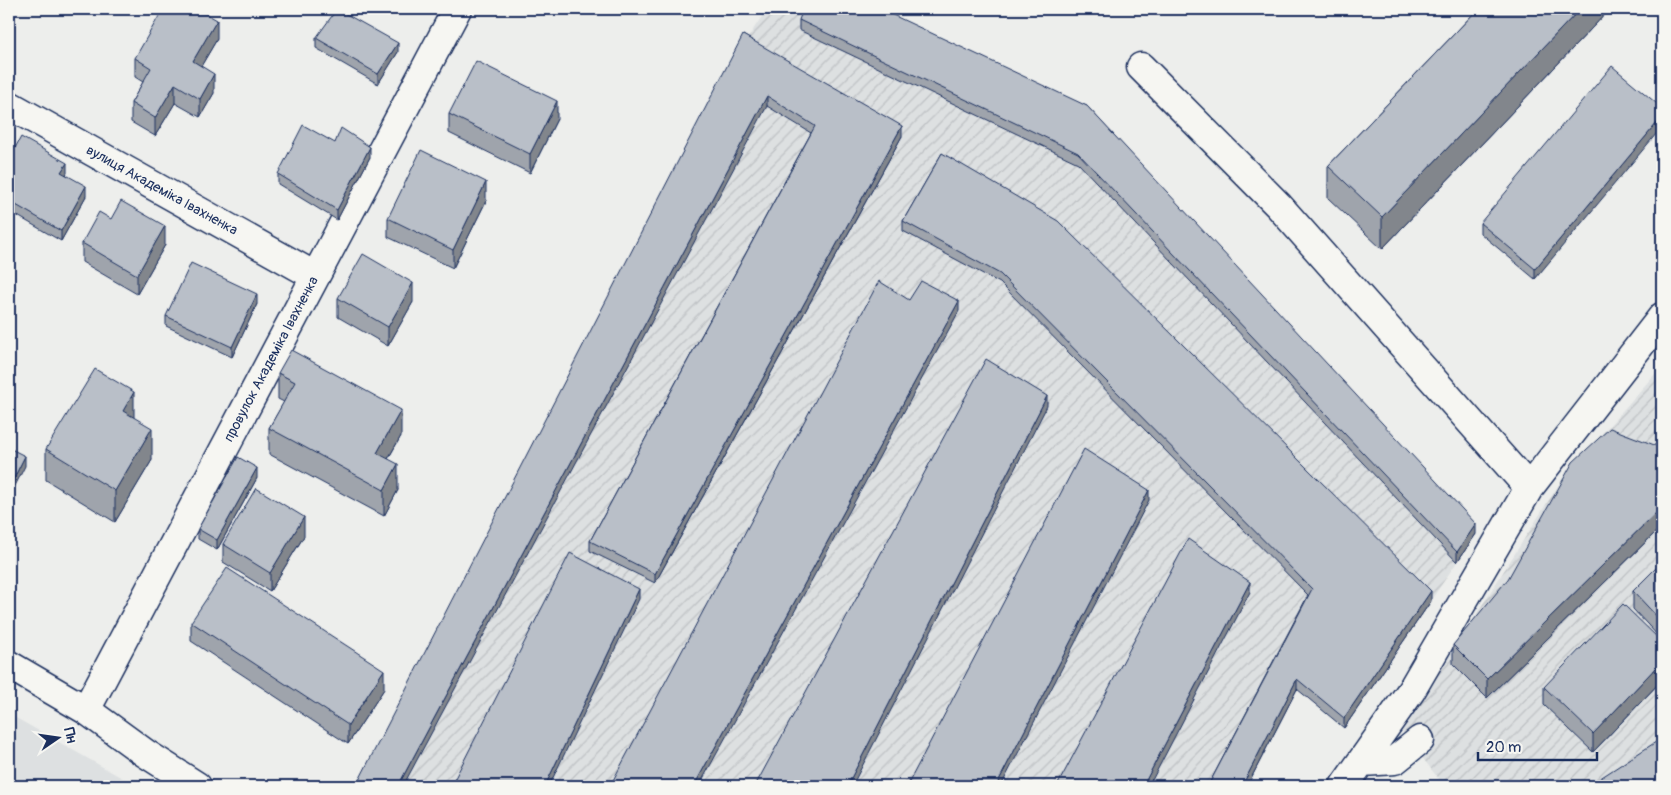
<svg xmlns="http://www.w3.org/2000/svg" width="1671" height="795" font-family="Pangolin,sans-serif">
  <defs>
    <pattern id="industrial-furrows" width="10" height="10" patternUnits="userSpaceOnUse" patternTransform="scale(1.25)"><rect width="10" height="10" fill="#dde0e1"/><path d="M-1 1l2-2M0 10L10 0M9 11l2-2" fill="none" stroke="#bdc0c3"/></pattern>
  </defs>
  <rect width="100%" height="100%" fill="#edeeec"/>
  <filter id="ink" filterUnits="userSpaceOnUse"><feTurbulence type="fractalNoise" baseFrequency=".02" numOctaves="2"/><feDisplacementMap in="SourceGraphic" scale="10" xChannelSelector="R" yChannelSelector="G"/><feConvolveMatrix kernelMatrix="1 2 1 2 8 2 1 2 1" color-interpolation-filters="sRGB"/></filter>
  <g filter="url(#ink)">
    <path fill="#dde0e1" d="M 9,714 L 124,779 L 120,786 L 9,786 Z"/>
    <path fill="url(#industrial-furrows)" d="M 767,9 L 859,9 L 1087,116 L 1476,534 L 1344,728 L 1297,689 L 1247,786 L 364,786 L 743,45 Z
      M 1662,366 L 1662,786 L 1444,786 L 1402,731 L 1563,478 Z"/>
    <g fill="none" stroke-linecap="round" stroke-linejoin="round">
      <g stroke="#1b2f5e" stroke-width="31">
        <path id="minor" d="M 1141,67 L 1279,206 L 1529,488
          M 9,105 L 315,276
          M 9,665 L 86,710 L 145,753 L 197,786
          M 86,710 L 457,9
          M 1362,762 L 1395,760 L 1420,740
          M 1344,786 L 1411,691 L 1529,488 L 1662,317"/>
      </g>
      <use href="#minor" stroke="#f6f6f2" stroke-width="28"/>
    </g>
    <path fill="#9fa4ac" stroke="#1b2f5e" d="M 1478,9 L 1610,9 L 1382,249 L 1328,198 L 1328,166 Z
      M 799,20 L 1087,106 L 1476,534 L 1457,562 L 1078,163 L 799,30 Z
      M 743,35 L 902,136 L 655,583 L 590,551 L 590,541 L 811,133 L 767,106 Z
      M 316,38 L 398,52 L 378,84 L 316,48 Z
      M 217,39 L 201,66 L 214,93 L 200,117 L 175,103 L 155,136 L 131,122 L 131,103 L 143,82 L 135,77 L 135,58 Z
      M 1662,108 L 1535,279 L 1480,233 L 1480,223 Z
      M 449,114 L 557,119 L 530,173 L 449,133 Z
      M 335,143 L 370,157 L 337,220 L 278,184 L 278,174 Z
      M 942,153 L 1431,601 L 1344,728 L 1297,689 L 1247,786 L 1208,786 L 1308,595 L 1000,283 L 903,231 L 903,221 Z
      M 9,159 L 67,173 L 66,174 L 86,196 L 61,241 L 9,211 Z
      M 486,201 L 453,268 L 388,237 L 388,218 Z
      M 111,219 L 165,245 L 137,294 L 82,262 L 82,243 Z
      M 338,298 L 413,302 L 388,346 L 338,317 Z
      M 257,304 L 232,357 L 166,326 L 166,316 Z
      M 278,373 L 401,436 L 388,459 L 398,490 L 384,516 L 269,454 L 269,428 L 284,402 L 278,399 Z
      M 134,418 L 152,460 L 115,522 L 46,480 L 46,449 Z
      M 1662,441 L 1662,526 L 1487,698 L 1453,664 L 1453,645 Z
      M 257,478 L 217,550 L 198,539 L 198,529 Z
      M 304,536 L 270,591 L 223,562 L 223,544 Z
      M 1662,562 L 1662,640 L 1633,609 L 1633,591 Z
      M 191,622 L 384,689 L 348,744 L 191,641 Z
      M 1662,642 L 1662,680 L 1593,752 L 1544,705 L 1544,687 Z"/>
    <path fill="#82868c" stroke="#1b2f5e" d="M 1580,9 L 1610,9 L 1382,249 L 1382,217 Z
      M 217,20 L 217,39 L 193,80 L 193,61 Z
      M 398,43 L 398,52 L 378,84 L 378,74 Z
      M 214,74 L 214,93 L 200,117 L 200,99 Z
      M 175,84 L 175,103 L 155,136 L 155,118 Z
      M 767,96 L 767,106 L 403,786 L 398,786 Z
      M 557,101 L 557,119 L 530,173 L 530,154 Z
      M 1662,117 L 1662,127 L 1535,279 L 1535,269 Z
      M 902,126 L 902,136 L 655,583 L 655,574 Z
      M 370,147 L 370,157 L 337,220 L 337,210 Z
      M 67,163 L 67,173 L 61,182 L 61,172 Z
      M 486,182 L 486,201 L 453,268 L 453,250 Z
      M 86,186 L 86,196 L 61,241 L 61,231 Z
      M 165,226 L 165,245 L 137,294 L 137,275 Z
      M 413,283 L 413,302 L 388,346 L 388,327 Z
      M 257,294 L 257,304 L 232,357 L 232,347 Z
      M 959,301 L 959,311 L 699,786 L 694,786 Z
      M 134,392 L 134,423 L 123,411 Z
      M 1047,396 L 1047,406 L 852,786 L 847,786 Z
      M 401,410 L 401,436 L 377,478 L 377,453 Z
      M 152,428 L 152,460 L 115,522 L 115,491 Z
      M 25,456 L 25,466 L 9,498 L 9,488 Z
      M 398,464 L 398,490 L 384,516 L 384,490 Z
      M 257,468 L 257,478 L 217,550 L 217,540 Z
      M 1149,490 L 1149,500 L 1001,786 L 996,786 Z
      M 1662,507 L 1662,526 L 1487,698 L 1487,679 Z
      M 304,517 L 304,536 L 270,591 L 270,573 Z
      M 1476,524 L 1476,534 L 1457,562 L 1457,552 Z
      M 1250,582 L 1250,592 L 1149,786 L 1143,786 Z
      M 639,589 L 639,599 L 549,786 L 545,786 Z
      M 1431,591 L 1431,601 L 1344,728 L 1344,718 Z
      M 1662,661 L 1662,680 L 1593,752 L 1593,734 Z
      M 384,670 L 384,689 L 348,744 L 348,725 Z
      M 1297,679 L 1297,689 L 1247,786 L 1242,786 Z"/>
    <path fill="#b9bfc8" stroke="#1b2f5e" d="M 163,9 L 198,9 L 217,20 L 193,61 L 214,74 L 200,99 L 175,84 L 155,118 L 131,103 L 151,68 L 135,58 Z
      M 337,9 L 398,43 L 378,74 L 316,38 Z
      M 803,9 L 880,9 L 1087,106 L 1476,524 L 1457,552 L 1078,153 L 799,20 Z
      M 1478,9 L 1580,9 L 1382,217 L 1328,166 Z
      M 743,35 L 902,126 L 655,574 L 590,541 L 815,126 L 767,96 L 398,786 L 356,786 Z
      M 476,61 L 557,101 L 530,154 L 449,114 Z
      M 1612,66 L 1662,108 L 1662,117 L 1535,269 L 1480,223 Z
      M 303,125 L 335,143 L 341,128 L 370,147 L 337,210 L 278,174 Z
      M 21,137 L 67,163 L 61,172 L 86,186 L 61,231 L 9,201 L 9,159 Z
      M 421,150 L 486,182 L 453,250 L 388,218 Z
      M 942,153 L 1058,221 L 1431,591 L 1344,718 L 1297,679 L 1242,786 L 1208,786 L 1312,589 L 1000,274 L 903,221 Z
      M 121,201 L 165,226 L 137,275 L 82,243 L 99,212 L 111,219 Z
      M 363,254 L 413,283 L 388,327 L 338,298 Z
      M 191,263 L 257,294 L 232,347 L 166,316 Z
      M 879,281 L 909,300 L 921,281 L 959,301 L 694,786 L 610,786 Z
      M 291,350 L 401,410 L 377,453 L 398,464 L 384,490 L 269,428 L 295,382 L 278,373 Z
      M 986,359 L 1047,396 L 847,786 L 755,786 Z
      M 95,369 L 134,392 L 123,411 L 152,428 L 115,491 L 46,449 Z
      M 1610,428 L 1657,446 L 1662,441 L 1662,507 L 1487,679 L 1453,645 L 1508,579 L 1573,462 Z
      M 9,448 L 25,456 L 9,488 Z
      M 1084,449 L 1149,490 L 996,786 L 907,786 Z
      M 238,457 L 257,468 L 217,540 L 198,529 Z
      M 256,488 L 304,517 L 270,573 L 223,544 Z
      M 1188,539 L 1250,582 L 1143,786 L 1057,786 Z
      M 570,553 L 639,589 L 545,786 L 451,786 Z
      M 1662,562 L 1662,622 L 1633,591 Z
      M 227,568 L 384,670 L 348,725 L 191,622 Z
      M 1623,604 L 1662,642 L 1662,661 L 1593,734 L 1544,687 Z
      M 1662,738 L 1662,786 L 1588,786 Z"/>
  </g>
  <g text-anchor="middle" dominant-baseline="central" stroke-width="5" stroke-linejoin="round" paint-order="stroke">
    <g font-size="14" fill="#1b2f5e" stroke="#f6f6f2">
      <text transform="translate(162 190) rotate(29)">вулиця Академіка Івахненка</text>
      <text transform="translate(271 359) rotate(-62)">провулок Академіка Івахненка</text>
    </g>
  </g>
  <rect width="1671" height="795" fill="none" stroke="#f6f6f2" stroke-width="30"/>
  <rect x="15" y="15" width="1641" height="765" fill="none" stroke="#1b2f5e" stroke-width="2" filter="url(#ink)"/>
  <g transform="translate(58 738) rotate(77)" stroke="#f6f6f2" stroke-width="4" paint-order="stroke">
  <path d="M0-4L9 19L0 12L-9 19Z" fill="#1b2f5e"/>
  <text y="-8" font-size="14" font-weight="bold" text-anchor="middle" fill="#1b2f5e">Пн</text>
  </g>
  <path d="M1478 752v8h119v-8" fill="none" stroke="#1b2f5e" stroke-width="2.5"/>
  <text x="1486" y="752" font-size="15" fill="#1b2f5e" stroke="#f6f6f2" stroke-width="4" paint-order="stroke">20 m</text>
</svg>
